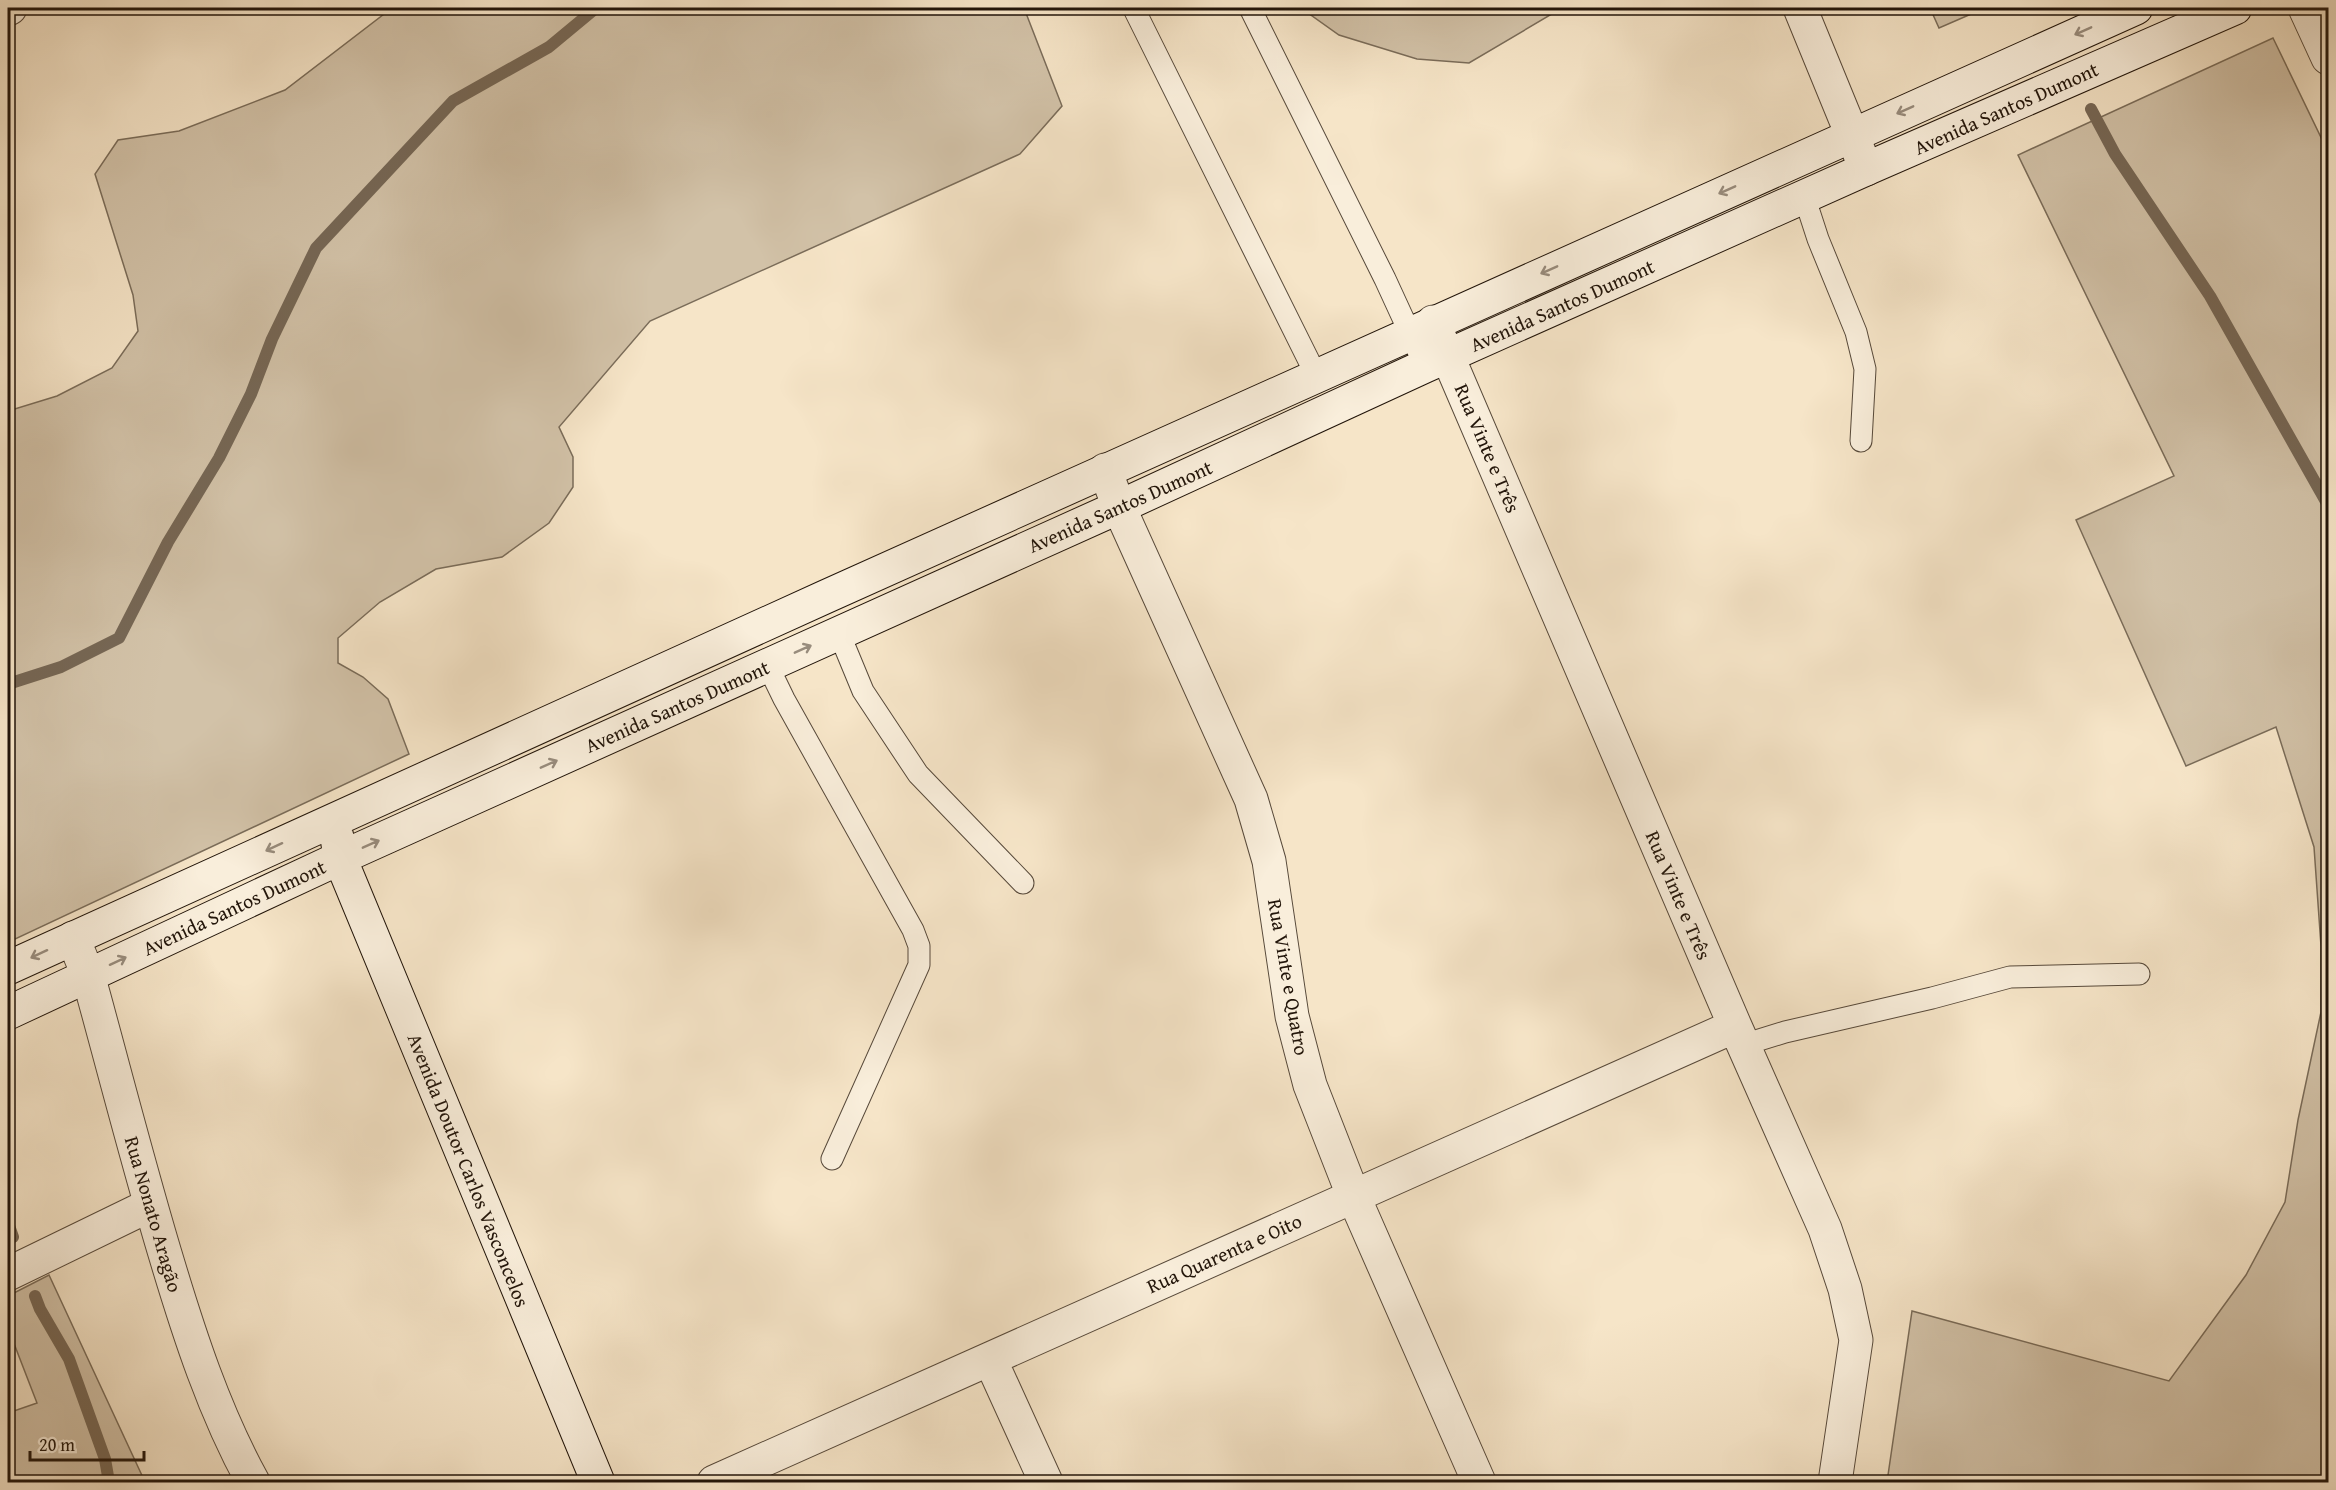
<svg xmlns="http://www.w3.org/2000/svg" width="2336" height="1490" font-family="'Gentium Book Plus',serif">
  <rect width="100%" height="100%" fill="#f6e5c8"/>
  <filter id="stains"><feTurbulence type="fractalNoise" baseFrequency=".00333" numOctaves="4"/><feColorMatrix values="0 0 0 0 .2 0 0 0 0 .09 0 0 0 0 .02 0 0 0 .5 -.17"/></filter>
  <radialGradient id="worn" r=".72"><stop offset=".6" stop-color="#630" stop-opacity="0"/><stop offset="1" stop-color="#630" stop-opacity=".3"/></radialGradient>
  <path fill="#d2c2a8" stroke="#7a6c59" stroke-width="1.5" d="M 392,8 L 1024,8 L 1062,106 L 1020,154 L 650,321 L 559,427 L 573,457 L 573,487 L 549,523 L 502,557 L 436,569 L 380,602 L 338,638 L 338,663 L 363,677 L 388,699 L 409,754 L 11,941 L 8,922 L 8,411 L 57,396 L 112,368 L 138,331 L 133,295 L 95,174 L 118,140 L 179,131 L 285,90 Z
    M 1301,8 L 1562,8 L 1469,63 L 1417,59 L 1339,35 Z
    M 1930,8 L 1985,8 L 1939,28 Z
    M 2273,38 L 2328,152 L 2328,1482 L 1887,1482 L 1912,1311 L 2169,1381 L 2246,1275 L 2285,1202 L 2298,1120 L 2321,1012 L 2321,946 L 2314,847 L 2276,727 L 2186,766 L 2076,520 L 2174,476 L 2018,155 Z
    M 49,1275 L 145,1482 L 8,1482 L 8,1413 L 37,1403 L 8,1328 L 8,1296 Z"/>
  <g fill="none" stroke-linecap="round" stroke-linejoin="round">
    <path stroke="#766755" stroke-width="12" d="M 2091,109 L 2115,154 L 2210,296 L 2328,505
      M 8,684 L 61,667 L 119,638 L 168,542 L 219,458 L 251,394 L 272,339 L 316,248 L 453,101 L 549,47 L 596,8
      M 8,1223 L 13,1237
      M 35,1296 L 40,1309 L 69,1359 L 105,1459 L 109,1482"/>
    <g stroke="#57493a" stroke-width="23">
      <path id="service" d="M 1250,8 L 1385,279 L 1425,366
        M 1135,11 L 1316,375
        M 1804,196 L 1818,239 L 1856,332 L 1865,369 L 1861,441
        M 839,633 L 863,691 L 918,774 L 1023,883
        M 768,666 L 784,699 L 913,930 L 919,946 L 919,965 L 832,1159
        M 1743,1045 L 1785,1032 L 1932,998 L 2010,977 L 2139,974"/>
    </g>
    <g stroke="#57493a" stroke-width="35">
      <path id="minor" d="M 1800,8 L 1866,169
        M 2305,8 L 2328,58
        M 8,9 L 10,8
        M 1433,322 L 1735,1026 L 1825,1229 L 1845,1289 L 1856,1340 L 1835,1482
        M 1105,470 L 1119,507 L 1251,799 L 1269,861 L 1292,1016 L 1310,1085 L 1353,1195 L 1479,1482
        M 73,938 L 88,975 C 114,1069 138,1164 166,1257 C 189,1334 214,1411 253,1482
        M 8,1274 L 150,1205
        M 990,1359 L 1046,1482
        M 714,1482 L 1735,1026"/>
    </g>
    <g stroke="#22150a" stroke-width="35">
      <path id="secondary" d="M 337,837 L 340,858 L 598,1482
        M 8,968 L 825,597 L 2136,8
        M 8,1013 L 340,858 L 1119,507 L 1425,366 L 1866,169 L 2235,8"/>
    </g>
    <use href="#service" stroke="#f9eedb" stroke-width="21"/>
    <use href="#minor" stroke="#f9eedb" stroke-width="33"/>
    <use href="#secondary" stroke="#f9eedb" stroke-width="33"/>
  </g>
  <defs><path id="oneway-shaft" d="M-6 0H5M1.5-3L5.5 0L1.5 3" fill="none" stroke-width="1.6" stroke-linecap="round" stroke-linejoin="round" transform="scale(1.5)"/></defs>
  <g stroke="#988c7d">
    <use href="#oneway-shaft" transform="translate(2083 31) rotate(156)"/>
    <use href="#oneway-shaft" transform="translate(1905 110) rotate(156)"/>
    <use href="#oneway-shaft" transform="translate(1727 190) rotate(156)"/>
    <use href="#oneway-shaft" transform="translate(1549 270) rotate(156)"/>
    <use href="#oneway-shaft" transform="translate(803 649) rotate(-24)"/>
    <use href="#oneway-shaft" transform="translate(549 764) rotate(-24)"/>
    <use href="#oneway-shaft" transform="translate(371 844) rotate(-24)"/>
    <use href="#oneway-shaft" transform="translate(274 847) rotate(155)"/>
    <use href="#oneway-shaft" transform="translate(39 954) rotate(155)"/>
    <use href="#oneway-shaft" transform="translate(118 961) rotate(-25)"/>
  </g>
  <g text-anchor="middle" dominant-baseline="central" stroke-width="5" stroke-linejoin="round" paint-order="stroke">
    <g font-size="20" fill="#22150a" stroke="#f9eedb">
      <text transform="translate(2006 108) rotate(-24)">Avenida Santos Dumont</text>
      <text transform="translate(1562 305) rotate(-24)">Avenida Santos Dumont</text>
      <text transform="translate(1488 448) rotate(67)">Rua Vinte e Três</text>
      <text transform="translate(1120 506) rotate(-24)">Avenida Santos Dumont</text>
      <text transform="translate(677 706) rotate(-24)">Avenida Santos Dumont</text>
      <text transform="translate(1679 895) rotate(67)">Rua Vinte e Três</text>
      <text transform="translate(234 907) rotate(-25)">Avenida Santos Dumont</text>
      <text transform="translate(1289 977) rotate(80)">Rua Vinte e Quatro</text>
      <text transform="translate(469 1170) rotate(68)">Avenida Doutor Carlos Vasconcelos</text>
      <text transform="translate(154 1214) rotate(74)">Rua Nonato Aragão</text>
      <text transform="translate(1224 1253) rotate(-24)">Rua Quarenta e Oito</text>
    </g>
  </g>
  <rect width="2336" height="1490" fill="none" stroke="#f6e5c8" stroke-width="30"/>
  <rect x="9" y="9" width="2318" height="1472" fill="none" stroke="#22150a" stroke-width="3"/>
  <rect x="15" y="15" width="2306" height="1460" fill="none" stroke="#22150a" stroke-width="1.5"/>
  <path d="M30 1451v9h114v-9" fill="none" stroke="#22150a" stroke-width="3"/>
  <text x="39" y="1451" font-size="18" fill="#22150a" stroke="#f9eedb" stroke-width="4.5" paint-order="stroke">20 m</text>
  <rect width="100%" height="100%" filter="url(#stains)"/>
  <rect width="100%" height="100%" fill="url(#worn)"/>
</svg>
